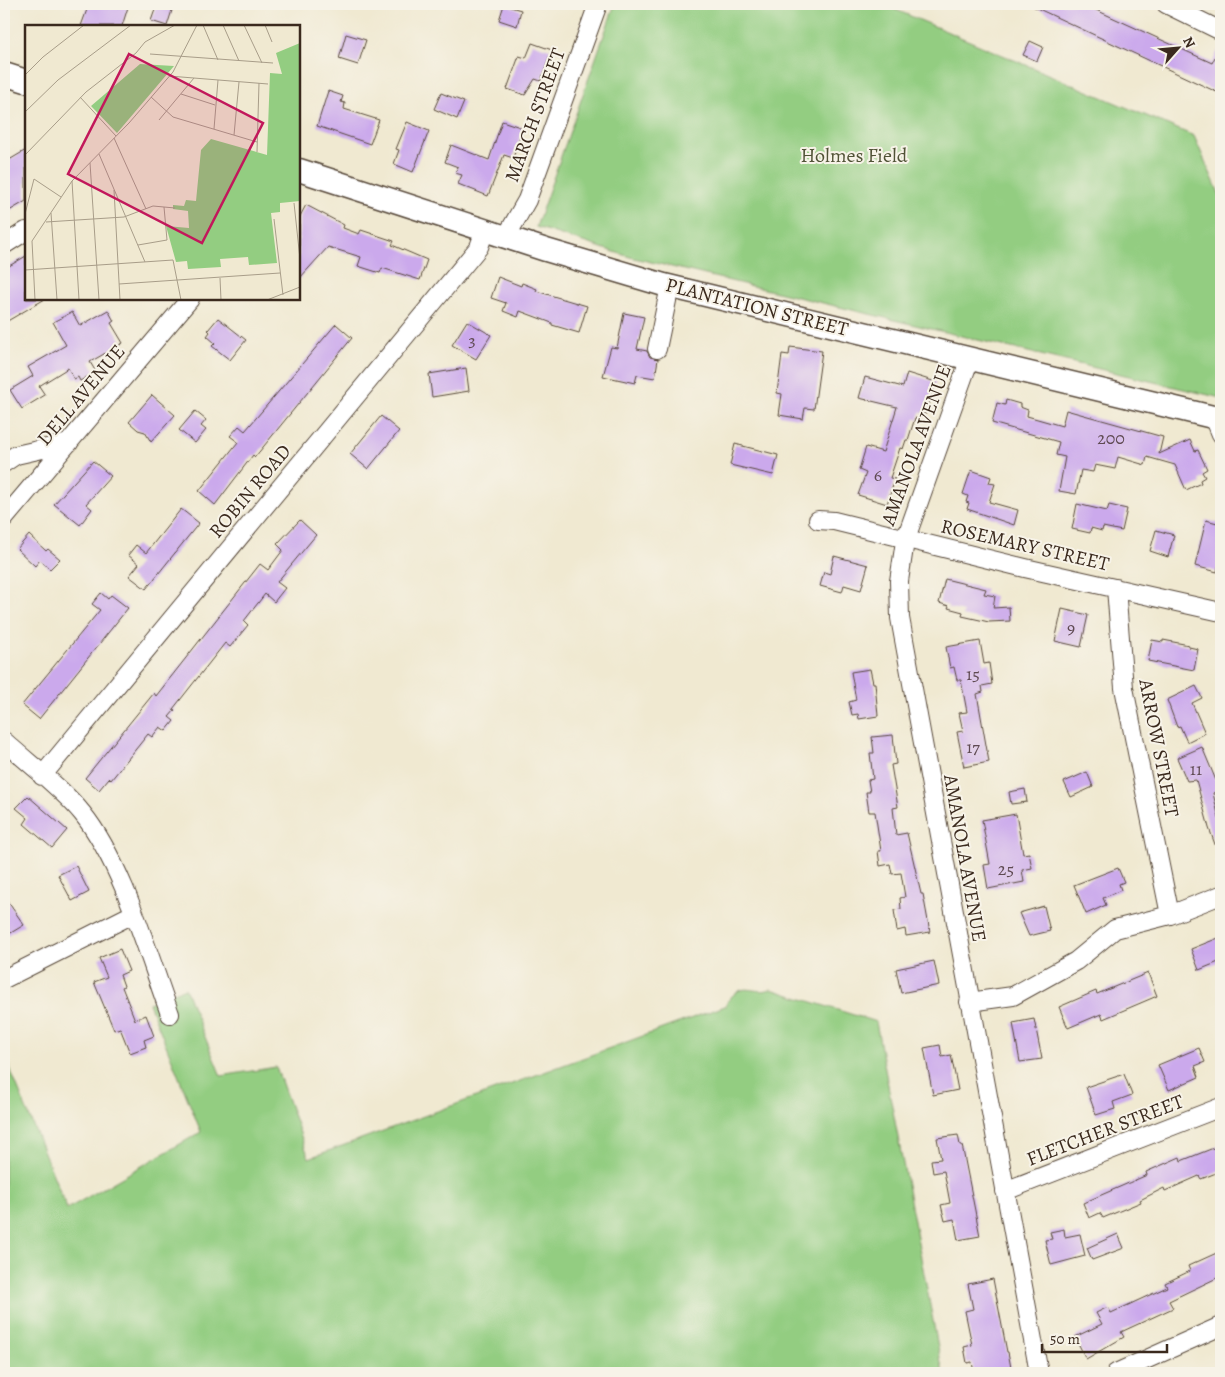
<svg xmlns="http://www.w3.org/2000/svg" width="1225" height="1377" font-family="Alegreya,serif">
  <rect width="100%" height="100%" fill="#f7f3e8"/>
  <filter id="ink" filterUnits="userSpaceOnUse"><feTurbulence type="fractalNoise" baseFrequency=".02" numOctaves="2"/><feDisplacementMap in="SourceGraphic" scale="10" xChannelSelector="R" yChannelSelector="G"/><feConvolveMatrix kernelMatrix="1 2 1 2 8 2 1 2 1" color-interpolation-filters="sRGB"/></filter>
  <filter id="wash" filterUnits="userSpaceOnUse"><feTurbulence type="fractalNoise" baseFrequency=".0096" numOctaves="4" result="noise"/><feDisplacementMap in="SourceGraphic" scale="20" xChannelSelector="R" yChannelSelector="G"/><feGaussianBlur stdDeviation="1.12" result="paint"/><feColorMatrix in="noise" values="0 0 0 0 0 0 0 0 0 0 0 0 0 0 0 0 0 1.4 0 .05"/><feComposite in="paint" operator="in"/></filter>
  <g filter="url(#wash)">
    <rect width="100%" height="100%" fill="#f0e9d1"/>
    <path fill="#93cd81" stroke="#677c50" d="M 615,4 L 882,4 L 1194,136 L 1221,198 L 1221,398 L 630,257 L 536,227 Z
      M 185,988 L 221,1076 L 276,1067 L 309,1158 L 725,1006 C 742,977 751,996 771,989 L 876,1022 L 943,1373 L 4,1373 L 4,1054 L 67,1209 L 201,1132 L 149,1003 Z"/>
    <g id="blocks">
      <path fill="#cba9ec" d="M 89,4 L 129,4 L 122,26 L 81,26 Z
        M 157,4 L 174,4 L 167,26 L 151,21 Z
        M 1028,4 L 1083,4 L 1212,63 L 1221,45 L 1221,94 Z
        M 504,5 L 521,10 L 517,26 L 499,20 Z
        M 346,34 L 366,40 L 358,65 L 339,59 Z
        M 1030,41 L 1043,47 L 1037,61 L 1023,55 Z
        M 532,43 L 552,50 L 541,81 L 535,79 L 525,95 L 507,89 L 519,56 L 526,58 Z
        M 328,91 L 343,96 L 341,102 L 345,103 L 344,109 L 379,120 L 370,144 L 317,126 Z
        M 441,93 L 464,102 L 457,119 L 434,109 Z
        M 502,121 L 523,128 L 513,158 L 504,155 L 488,196 L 458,184 L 462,175 L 455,173 L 458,167 L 445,162 L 451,145 L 489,160 Z
        M 407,122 L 429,131 L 413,172 L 394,164 L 399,150 L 396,149 Z
        M 26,150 L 26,201 L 4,214 L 4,163 Z
        M 306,205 L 344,225 L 343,228 L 359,234 L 361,230 L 394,241 L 392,245 L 427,260 L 420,280 L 382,268 L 380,273 L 358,266 L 361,257 L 328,247 L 299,279 L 299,218 Z
        M 26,256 L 26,299 L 45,299 L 4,323 L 4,269 Z
        M 498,277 L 521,286 L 522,283 L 537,289 L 536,291 L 587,306 L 579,333 L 552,325 L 552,323 L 520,311 L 518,317 L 503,311 L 506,303 L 491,298 Z
        M 108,310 L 114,321 L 111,323 L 123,343 L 90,362 L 96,372 L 80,381 L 78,377 L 74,379 L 68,368 L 39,386 L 45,395 L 22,409 L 10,390 L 33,376 L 28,367 L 66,345 L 53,322 L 72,312 L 80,326 Z
        M 624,313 L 644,317 L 637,349 L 647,351 L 650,357 L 658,359 L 655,378 L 637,375 L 635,383 L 603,376 L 611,347 L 617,348 Z
        M 218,318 L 246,340 L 230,360 L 212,346 L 215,343 L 207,336 L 210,332 L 208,330 Z
        M 467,321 L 491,335 L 476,359 L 452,345 Z
        M 336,324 L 352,338 L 255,457 L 253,455 L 215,505 L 199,491 L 238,442 L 230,436 L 239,426 L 245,431 Z
        M 790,347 L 822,351 L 814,409 L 805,408 L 803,419 L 779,415 L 782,394 L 777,393 L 782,354 L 789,355 Z
        M 466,368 L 469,391 L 432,397 L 429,374 Z
        M 907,373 L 936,382 L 926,414 L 920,412 L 918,419 L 915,418 L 908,440 L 906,440 L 903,449 L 900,448 L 890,478 L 895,479 L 887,504 L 858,495 L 866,473 L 859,470 L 866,447 L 883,452 L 897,407 L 859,398 L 865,377 L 903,387 Z
        M 152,395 L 175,415 L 151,442 L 145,432 L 138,430 L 129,422 Z
        M 1006,400 L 1020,404 L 1020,407 L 1028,410 L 1027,416 L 1062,426 L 1066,410 L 1163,437 L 1159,454 L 1190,440 L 1195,451 L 1198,450 L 1207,469 L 1202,472 L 1205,477 L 1200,480 L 1201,483 L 1186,490 L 1175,465 L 1147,457 L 1145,465 L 1118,457 L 1115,469 L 1095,465 L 1093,472 L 1081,470 L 1076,494 L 1059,491 L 1065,457 L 1056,455 L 1059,442 L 992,423 L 997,403 L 1005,405 Z
        M 195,411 L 206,420 L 201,426 L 206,430 L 195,443 L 179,430 Z
        M 381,416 L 399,431 L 368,469 L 350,454 Z
        M 735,444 L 778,455 L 773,475 L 730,465 Z
        M 93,461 L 111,476 L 86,504 L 92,509 L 80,525 L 54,504 Z
        M 971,470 L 991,477 L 989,483 L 995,484 L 989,502 L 1018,510 L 1014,525 L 967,509 L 969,503 L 966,502 L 968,496 L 963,494 Z
        M 1077,504 L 1107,511 L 1109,505 L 1127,509 L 1122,531 L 1103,527 L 1102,531 L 1091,528 L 1090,533 L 1072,529 Z
        M 181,509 L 199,523 L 146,589 L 129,576 L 139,564 L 128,555 L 136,545 L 146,553 Z
        M 300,520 L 316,535 L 277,582 L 285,588 L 274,602 L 265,594 L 244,621 L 248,625 L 230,647 L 225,643 L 173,709 L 175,710 L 169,717 L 174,721 L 166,731 L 160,727 L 152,737 L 148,734 L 111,780 L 109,778 L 99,790 L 85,778 L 154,693 L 156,696 L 260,564 L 268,570 L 283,550 L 277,544 Z
        M 1206,520 L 1221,524 L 1221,555 L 1217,572 L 1195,566 Z
        M 1156,530 L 1174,535 L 1168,557 L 1150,551 Z
        M 29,535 L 46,551 L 48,549 L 60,559 L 50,569 L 40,560 L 35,566 L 17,549 Z
        M 834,556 L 868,565 L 861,590 L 844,585 L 842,592 L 820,586 L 824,572 L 830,574 Z
        M 945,579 L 986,589 L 984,594 L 995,596 L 993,608 L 1009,607 L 1010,621 L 989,622 L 962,616 L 963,612 L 948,608 L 949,606 L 939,603 Z
        M 101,593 L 108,599 L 111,595 L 128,608 L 39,719 L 22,705 L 100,610 L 92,604 Z
        M 1062,609 L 1088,615 L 1081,647 L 1055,641 Z
        M 1152,640 L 1163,642 L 1163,640 L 1189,645 L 1189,647 L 1198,649 L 1194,670 L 1148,661 Z
        M 980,641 L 984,664 L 989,663 L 992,684 L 982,686 L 983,692 L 977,694 L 989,762 L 964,767 L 957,732 L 963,731 L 959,713 L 967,712 L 961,680 L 957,680 L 954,667 L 950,668 L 946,647 Z
        M 870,669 L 873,683 L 875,683 L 878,716 L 859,719 L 858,714 L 852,715 L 849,702 L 856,700 L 851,672 Z
        M 1196,686 L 1202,698 L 1192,703 L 1205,733 L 1187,742 L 1180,726 L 1177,727 L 1167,700 Z
        M 893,735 L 896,764 L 891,765 L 898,807 L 893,808 L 896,835 L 907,833 L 921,894 L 923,894 L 930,932 L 906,936 L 905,929 L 897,931 L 894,910 L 901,909 L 900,898 L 905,897 L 901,873 L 892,874 L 890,864 L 880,866 L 878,851 L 881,851 L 875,812 L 869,812 L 866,792 L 870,792 L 868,780 L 873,779 L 870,753 L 874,753 L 872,737 Z
        M 1202,747 L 1220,790 L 1213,793 L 1221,827 L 1220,858 L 1209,828 L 1196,780 L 1187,781 L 1177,758 Z
        M 1087,772 L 1093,787 L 1071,797 L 1064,782 Z
        M 1025,789 L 1027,802 L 1011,804 L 1009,792 Z
        M 28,796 L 67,830 L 52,848 L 24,824 L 28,818 L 16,808 Z
        M 1016,814 L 1023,854 L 1029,853 L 1032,868 L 1022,870 L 1024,882 L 988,889 L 984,865 L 990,864 L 982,820 Z
        M 76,866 L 89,892 L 72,901 L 58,875 Z
        M 1118,868 L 1124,882 L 1119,884 L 1121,890 L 1103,898 L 1106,905 L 1086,914 L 1074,885 Z
        M 4,896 L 24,925 L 4,937 Z
        M 1044,906 L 1050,931 L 1029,936 L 1019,913 Z
        M 1221,937 L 1221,961 L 1199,970 L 1191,949 Z
        M 120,949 L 129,971 L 120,975 L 124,986 L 122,987 L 135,1020 L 146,1015 L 154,1036 L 144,1040 L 146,1047 L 130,1053 L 120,1028 L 114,1030 L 94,982 L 107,977 L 99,958 Z
        M 934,961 L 939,985 L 901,993 L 896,969 Z
        M 1148,973 L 1157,996 L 1103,1019 L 1101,1014 L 1068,1028 L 1059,1007 L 1096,991 L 1097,994 Z
        M 1034,1019 L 1042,1059 L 1020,1062 L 1013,1023 Z
        M 940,1045 L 942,1057 L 951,1055 L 958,1090 L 933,1095 L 924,1048 Z
        M 1199,1048 L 1205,1062 L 1195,1066 L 1199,1077 L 1169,1090 L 1158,1065 Z
        M 1124,1074 L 1132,1095 L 1113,1102 L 1115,1109 L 1096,1115 L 1086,1087 Z
        M 958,1135 L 960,1145 L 962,1145 L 980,1236 L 958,1240 L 954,1219 L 945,1221 L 941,1205 L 950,1203 L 944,1171 L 933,1173 L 931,1160 L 941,1159 L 937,1138 Z
        M 1221,1145 L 1221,1171 L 1201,1179 L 1199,1176 L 1165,1191 L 1164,1188 L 1140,1200 L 1141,1202 L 1103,1218 L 1100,1213 L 1089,1218 L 1083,1203 L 1147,1175 L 1146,1172 L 1180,1157 L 1181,1161 Z
        M 1064,1229 L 1065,1237 L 1080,1234 L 1085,1256 L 1051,1265 L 1045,1240 L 1052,1239 L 1050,1232 Z
        M 1118,1234 L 1124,1248 L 1092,1260 L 1087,1248 Z
        M 1221,1251 L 1221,1276 L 1169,1301 L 1173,1308 L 1121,1332 L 1124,1337 L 1086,1359 L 1075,1337 L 1102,1324 L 1096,1313 L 1108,1307 L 1111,1313 L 1167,1287 L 1165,1283 L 1190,1271 L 1188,1266 Z
        M 993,1279 L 1007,1352 L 1008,1352 L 1012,1373 L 974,1373 L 972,1362 L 967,1363 L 964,1347 L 972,1345 L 965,1311 L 973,1309 L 968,1284 Z"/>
    </g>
  </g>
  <g filter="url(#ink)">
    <use href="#blocks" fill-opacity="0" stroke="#564739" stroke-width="1"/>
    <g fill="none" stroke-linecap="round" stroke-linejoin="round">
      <g stroke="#564739" stroke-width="20">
        <path id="minor" d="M 1166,4 L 1221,31
          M 506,237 L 527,200 L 598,4
          M 4,245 L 26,231
          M 657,349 L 670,286
          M 970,358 L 905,541 L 899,581 L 900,618 L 1039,1373
          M 1214,417 L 1221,434
          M 4,463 L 16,455 L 69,443
          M 4,519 L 190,299
          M 818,520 L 834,521 L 1025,568 L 1221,612
          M 1116,588 L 1124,688 L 1170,915
          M 4,741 C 28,763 63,789 82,813 C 122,862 148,954 170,1014
          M 42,776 L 479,247 L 485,230
          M 4,979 L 133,914
          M 969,1002 L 1013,996 L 1076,961 L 1115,929 L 1170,915 L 1221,895
          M 1005,1191 L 1221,1107
          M 1116,1373 L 1221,1326"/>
      </g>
      <g stroke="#564739" stroke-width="25">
        <path id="tertiary" d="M 4,74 L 26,81
          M 299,170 L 546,250 L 664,285 L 1221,419"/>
      </g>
      <use href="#minor" stroke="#fff" stroke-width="18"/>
      <use href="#tertiary" stroke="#fff" stroke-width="22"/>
    </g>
  </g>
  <g text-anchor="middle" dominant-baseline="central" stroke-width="4" stroke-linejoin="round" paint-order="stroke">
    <g font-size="18" fill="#5f4a52">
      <text x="472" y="340">3</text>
      <text x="1111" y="438">200</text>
      <text x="878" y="475">6</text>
      <text x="1071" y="628">9</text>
      <text x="973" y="674">15</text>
      <text x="973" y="747">17</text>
      <text x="1196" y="769">11</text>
      <text x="1006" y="869">25</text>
    </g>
    <g font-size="20" fill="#3b2a1e" stroke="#f7f3e8">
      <text transform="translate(535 115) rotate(-70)">MARCH STREET</text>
      <text transform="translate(757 307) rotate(14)">PLANTATION STREET</text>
      <text transform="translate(81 395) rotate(-50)">DELL AVENUE</text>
      <text transform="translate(916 445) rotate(-70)">AMANOLA AVENUE</text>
      <text transform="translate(250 491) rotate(-50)">ROBIN ROAD</text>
      <text transform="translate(1025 545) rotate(13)">ROSEMARY STREET</text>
      <text transform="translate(1159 748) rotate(79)">ARROW STREET</text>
      <text transform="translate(965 858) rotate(80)">AMANOLA AVENUE</text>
      <text transform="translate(1105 1130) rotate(-21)">FLETCHER STREET</text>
    </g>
    <g font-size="20" fill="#515337" stroke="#f7f3e8">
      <text x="854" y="155">Holmes Field</text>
    </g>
  </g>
  <g transform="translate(25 25)">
    <rect width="275" height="275" fill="#f0e9d1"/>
    <path d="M 275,18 L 275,176 L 255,178 L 255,187 L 246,188 L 252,238 L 224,240 L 223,232 L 195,234 L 196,242 L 163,244 L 162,236 L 151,237 L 141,201 L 164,203 L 163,186 L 148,184 L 148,180 L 159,181 L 161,175 L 171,176 L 176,125 L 186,114 L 242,130 L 245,48 L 257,49 L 251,28 ZM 115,39 L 149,41 L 92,108 L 66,81 Z" fill="#93cd81"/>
    <path fill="none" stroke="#a89d89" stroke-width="1" d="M 178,0 L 193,35M 198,0 L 214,36M 219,0 L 237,38M 240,0 L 247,17M 125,29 L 248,38M 0,50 L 18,32 L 59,0M 144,51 L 243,59M 156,69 L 190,80M 55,72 L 91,111M 126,72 L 148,92 L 232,117M 0,87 L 33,55 L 106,0M 134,95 L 169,53M 189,104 L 193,55M 209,110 L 214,57M 89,113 L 121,184M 232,127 L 234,58M 74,129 L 120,237M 0,130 L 61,67 L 111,28 L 120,17 L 150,0M 65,138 L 74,275M 47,156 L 54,275M 89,165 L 95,275M 269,178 L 275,234M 26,188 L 32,275M 0,189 L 9,154 L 36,172M 249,194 L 258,270M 21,197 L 99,192 L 128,181 L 150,183M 113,220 L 142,215 L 139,182M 0,245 L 148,235 L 156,275M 195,253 L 196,275M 94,259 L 255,248M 10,275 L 7,216 L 47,156 L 104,98 L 148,47 L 172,0M 242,275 L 275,262"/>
    <path fill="#c2185b" fill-opacity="0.15" stroke="#c2185b" stroke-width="2.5" d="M 104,29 L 238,98 L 177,218 L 43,149 Z"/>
    <rect width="275" height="275" fill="none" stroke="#3b2a1e" stroke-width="2.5"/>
  </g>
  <rect width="1225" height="1377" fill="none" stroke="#f7f3e8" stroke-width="20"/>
  <g transform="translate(1178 48) rotate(63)" stroke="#f7f3e8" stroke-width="4" paint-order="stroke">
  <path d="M0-4L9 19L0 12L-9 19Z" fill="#3b2a1e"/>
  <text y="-8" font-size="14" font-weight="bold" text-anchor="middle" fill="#3b2a1e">N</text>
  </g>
  <path d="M1042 1344v8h125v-8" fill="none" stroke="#3b2a1e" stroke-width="2.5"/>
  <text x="1050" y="1344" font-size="15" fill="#3b2a1e" stroke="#f7f3e8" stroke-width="4" paint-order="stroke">50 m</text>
</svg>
